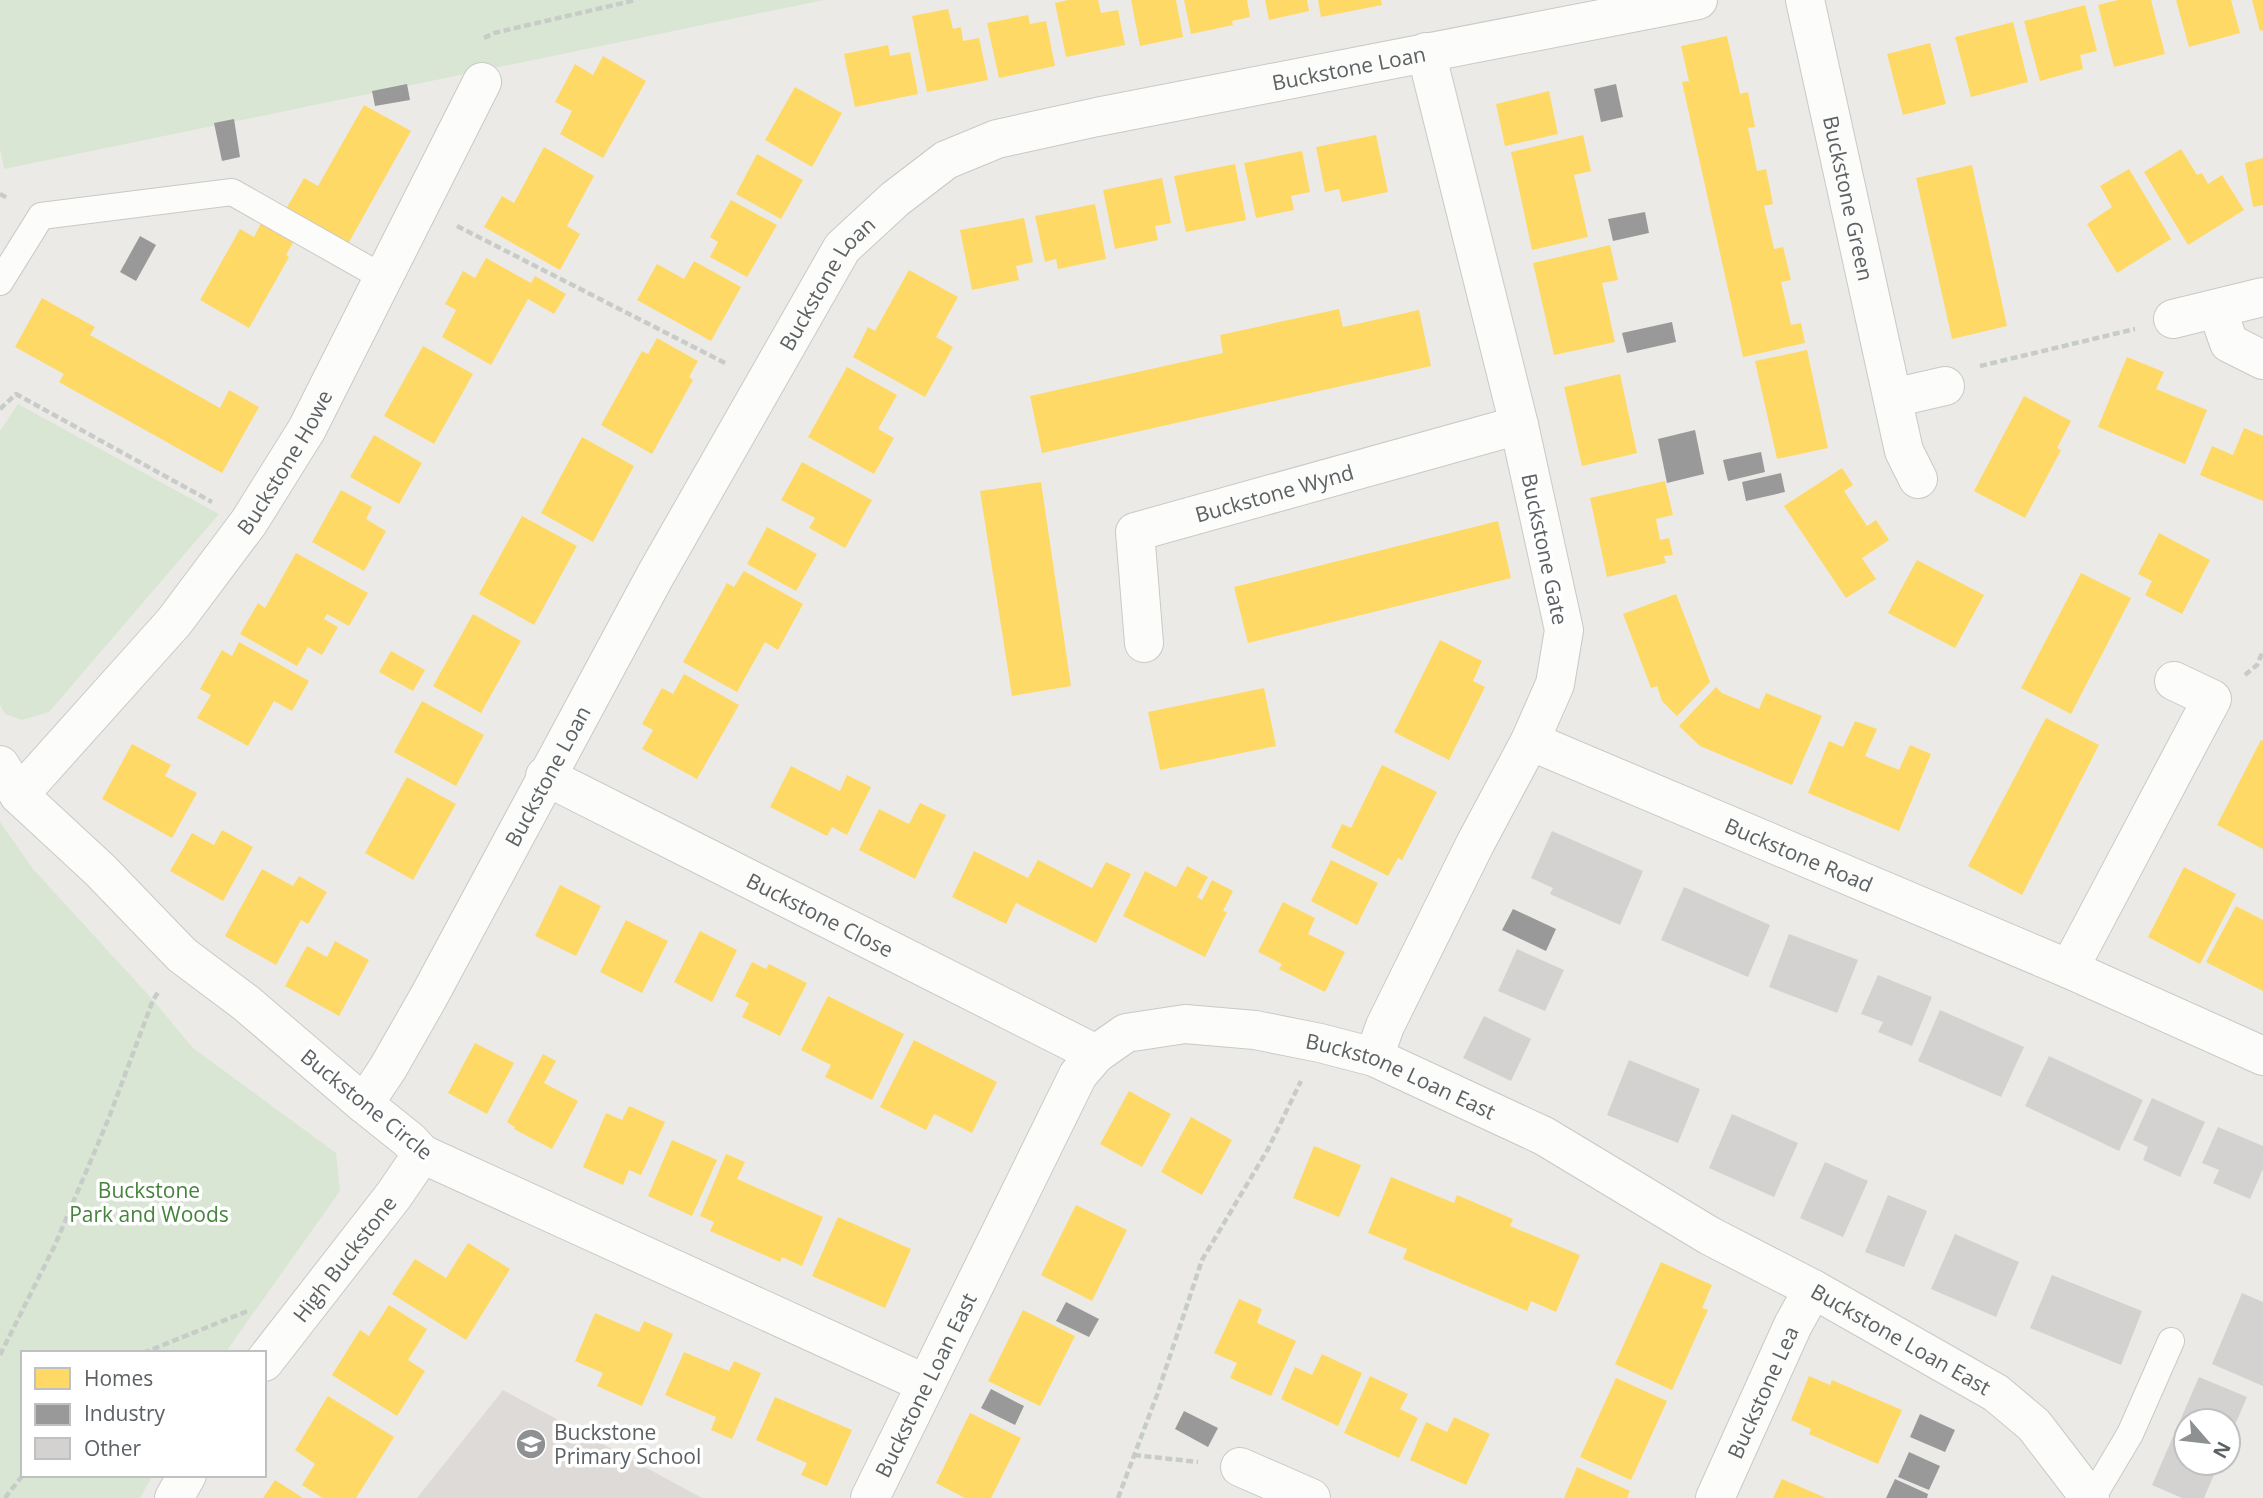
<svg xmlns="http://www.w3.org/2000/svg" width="2263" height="1498" font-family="'Open Sans',sans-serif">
  <rect width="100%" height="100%" fill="#eceae7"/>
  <path fill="#dddad7" d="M 503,1390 L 702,1498 L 417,1498 Z"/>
  <path fill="#d9e6d3" d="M 0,0 L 824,0 L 4,169 L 0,149 Z
    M 18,404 L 219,514 L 49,712 L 22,720 L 5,714 L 0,705 L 0,431 Z
    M 0,822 L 33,869 L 153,1000 L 193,1048 L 336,1153 L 340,1191 L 225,1353 L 23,1353 L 23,1475 L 153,1475 L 140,1498 L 0,1498 Z"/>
  <path fill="#ffd966" d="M 1068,0 L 1098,0 L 1101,13 L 1118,10 L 1125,45 L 1066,57 L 1055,3 Z
    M 1131,0 L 1176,0 L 1183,37 L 1140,46 Z
    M 1184,0 L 1247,0 L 1250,17 L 1232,21 L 1233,25 L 1191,34 Z
    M 1265,0 L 1307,0 L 1309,11 L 1269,20 Z
    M 1318,0 L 1381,0 L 1382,5 L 1321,17 Z
    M 2118,0 L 2151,0 L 2165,54 L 2114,67 L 2098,5 Z
    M 2176,0 L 2231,0 L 2240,33 L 2189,47 Z
    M 2252,0 L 2263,0 L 2263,30 L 2260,31 Z
    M 2085,5 L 2097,51 L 2080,55 L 2083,69 L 2040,81 L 2024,21 Z
    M 948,9 L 953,29 L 961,27 L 963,41 L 979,38 L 988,80 L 927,92 L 912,16 Z
    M 1028,15 L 1030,24 L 1046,21 L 1055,66 L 999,78 L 987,23 Z
    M 2013,22 L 2028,82 L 1971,97 L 1955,37 Z
    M 1727,36 L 1740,94 L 1748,92 L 1755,127 L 1748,128 L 1757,171 L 1766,169 L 1773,204 L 1764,206 L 1774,249 L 1783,247 L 1791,280 L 1781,282 L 1791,325 L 1801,323 L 1805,343 L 1743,357 L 1682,82 L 1689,81 L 1681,46 Z
    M 1930,43 L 1946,104 L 1903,115 L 1887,54 Z
    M 888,45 L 890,56 L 910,52 L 918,94 L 855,107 L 844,54 Z
    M 603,56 L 646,81 L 603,158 L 560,134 L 572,111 L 555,102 L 575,64 L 593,75 Z
    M 795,87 L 842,113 L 812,167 L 765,140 Z
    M 1549,91 L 1558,134 L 1505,146 L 1496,104 Z
    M 364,105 L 411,131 L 348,244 L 286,209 L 304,178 L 318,186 Z
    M 1376,135 L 1388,192 L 1342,202 L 1339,189 L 1325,192 L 1316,147 Z
    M 1583,135 L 1591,171 L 1574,175 L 1588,237 L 1532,250 L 1511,152 Z
    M 544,147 L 594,176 L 567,226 L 580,234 L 560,270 L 484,227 L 502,196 L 514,203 Z
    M 2181,149 L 2197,175 L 2202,173 L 2208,184 L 2222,175 L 2244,210 L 2188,245 L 2144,172 Z
    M 1302,151 L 1310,192 L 1291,196 L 1294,210 L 1256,218 L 1244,163 Z
    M 757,154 L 803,180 L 781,219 L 736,194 Z
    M 2263,158 L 2263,205 L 2253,207 L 2245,163 Z
    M 1235,164 L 1246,220 L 1186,232 L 1174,176 Z
    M 1972,165 L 2007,326 L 1952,339 L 1916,178 Z
    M 2129,169 L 2171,239 L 2117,273 L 2087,224 L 2112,207 L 2100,186 Z
    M 1162,178 L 1171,223 L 1155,226 L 1158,240 L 1115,249 L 1103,190 Z
    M 731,200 L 777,225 L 747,277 L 710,257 L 718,242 L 710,237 Z
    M 1095,204 L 1106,259 L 1058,269 L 1056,259 L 1045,262 L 1035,216 Z
    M 1024,218 L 1033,262 L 1016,266 L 1019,280 L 972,290 L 960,230 Z
    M 262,221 L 295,239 L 286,255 L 289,257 L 249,328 L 200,300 L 240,229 L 254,237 Z
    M 1610,245 L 1618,280 L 1602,283 L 1615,342 L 1554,355 L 1533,263 Z
    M 486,258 L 531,283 L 535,276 L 566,294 L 554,314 L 528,299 L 491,365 L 442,337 L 456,310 L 445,304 L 463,271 L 475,278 Z
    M 694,261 L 741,287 L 711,341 L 637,300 L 657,264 L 684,279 Z
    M 909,270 L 958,297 L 936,337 L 953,347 L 925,397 L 853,357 L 868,327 L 875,331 Z
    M 42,298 L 95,327 L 90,335 L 220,408 L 229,390 L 259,407 L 222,473 L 59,382 L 64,374 L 15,347 Z
    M 1339,309 L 1343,327 L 1419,310 L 1431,366 L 1042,453 L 1030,396 L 1223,353 L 1220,335 Z
    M 657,338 L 698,361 L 689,377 L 693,380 L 652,454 L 601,425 L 642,351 L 648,354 Z
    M 423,346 L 473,374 L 434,444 L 384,416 Z
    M 1807,350 L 1828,448 L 1777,459 L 1755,361 Z
    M 2127,357 L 2164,372 L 2156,389 L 2207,410 L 2185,464 L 2098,427 Z
    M 847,367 L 897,395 L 878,429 L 894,438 L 874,474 L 808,437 Z
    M 1620,374 L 1637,453 L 1582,466 L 1564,387 Z
    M 2024,396 L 2071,421 L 2057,448 L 2061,450 L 2025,518 L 1974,491 Z
    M 2244,428 L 2263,436 L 2263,501 L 2200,475 L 2212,446 L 2233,455 Z
    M 374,435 L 422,463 L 399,504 L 350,477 Z
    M 582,437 L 634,466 L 593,542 L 541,513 Z
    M 802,462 L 872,500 L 845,548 L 809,528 L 815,518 L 781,500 Z
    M 1842,468 L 1853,485 L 1844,491 L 1867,526 L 1876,520 L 1889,540 L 1862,558 L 1876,579 L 1846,598 L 1784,506 Z
    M 1665,481 L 1673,515 L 1656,519 L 1660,540 L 1669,538 L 1673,555 L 1664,556 L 1666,563 L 1607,577 L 1590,498 Z
    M 1041,482 L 1071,686 L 1012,696 L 980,491 Z
    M 341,490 L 372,507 L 366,519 L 386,531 L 364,571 L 312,542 Z
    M 522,516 L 577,546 L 534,625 L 479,594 Z
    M 1498,521 L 1511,578 L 1248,643 L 1234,587 Z
    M 767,527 L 817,554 L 796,591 L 747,564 Z
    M 2159,533 L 2210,560 L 2182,614 L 2145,595 L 2152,581 L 2138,574 Z
    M 296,553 L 368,593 L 349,626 L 327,614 L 324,619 L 338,627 L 322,655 L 308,647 L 297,666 L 240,634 L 258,603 L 265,608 Z
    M 1917,560 L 1984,595 L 1955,648 L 1888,613 Z
    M 744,571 L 803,604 L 778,650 L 765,642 L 737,692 L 683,662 L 727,583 L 734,587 Z
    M 2081,573 L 2131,598 L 2071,714 L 2021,688 Z
    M 1676,594 L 1710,682 L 1677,716 L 1662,701 L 1657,686 L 1651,688 L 1623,614 Z
    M 473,614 L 521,641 L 481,713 L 433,686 Z
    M 1440,640 L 1482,661 L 1473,681 L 1485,687 L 1449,760 L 1394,732 Z
    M 239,642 L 309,681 L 292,711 L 274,701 L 248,746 L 197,718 L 211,695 L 200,689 L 222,650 L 232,656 Z
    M 391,651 L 425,670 L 413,691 L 379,672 Z
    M 684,674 L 739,705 L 697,779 L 642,749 L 653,730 L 642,724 L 662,688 L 673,694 Z
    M 1716,687 L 1722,693 L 1759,709 L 1766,693 L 1822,716 L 1792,785 L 1700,746 L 1679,726 Z
    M 1264,688 L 1276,746 L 1160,770 L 1148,712 Z
    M 422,701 L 484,735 L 456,786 L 394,752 Z
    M 2046,718 L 2099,745 L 2022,895 L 1968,866 Z
    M 1855,721 L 1877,729 L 1865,756 L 1899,770 L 1910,745 L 1931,754 L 1899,831 L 1808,793 L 1829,741 L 1843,747 Z
    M 2261,740 L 2263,741 L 2263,849 L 2217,825 Z
    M 132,744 L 171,765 L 165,776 L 197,793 L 172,838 L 102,799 Z
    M 1382,765 L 1437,792 L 1402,860 L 1398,858 L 1388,876 L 1331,847 L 1342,824 L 1351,828 Z
    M 791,766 L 840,791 L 847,775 L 871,787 L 847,835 L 832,827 L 827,836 L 770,807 Z
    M 407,777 L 456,804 L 413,880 L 365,853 Z
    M 920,803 L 946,815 L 915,879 L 859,850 L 879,809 L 909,824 Z
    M 222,830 L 253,847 L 223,901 L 170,871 L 192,833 L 214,845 Z
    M 974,851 L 1028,878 L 1038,860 L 1092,888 L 1106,862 L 1131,874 L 1096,943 L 1016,903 L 1006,924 L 952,897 Z
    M 1331,860 L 1378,883 L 1357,925 L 1311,901 Z
    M 1187,866 L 1208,877 L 1197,897 L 1202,900 L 1212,880 L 1233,891 L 1223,911 L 1227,912 L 1205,957 L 1123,916 L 1145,871 L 1176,887 Z
    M 2184,867 L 2236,894 L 2200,964 L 2148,937 Z
    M 262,869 L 293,886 L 299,876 L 327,892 L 308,924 L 301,920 L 276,965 L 225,936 Z
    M 560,885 L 601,906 L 576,956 L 535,936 Z
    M 1283,902 L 1315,918 L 1308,934 L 1345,952 L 1325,992 L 1279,969 L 1282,964 L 1258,952 Z
    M 2236,906 L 2263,920 L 2263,991 L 2206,962 Z
    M 626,920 L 668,941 L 642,993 L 600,972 Z
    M 700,931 L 737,950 L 712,1002 L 674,982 Z
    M 335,941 L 369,960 L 339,1016 L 285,986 L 307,946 L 327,957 Z
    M 752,962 L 766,969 L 769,964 L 807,983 L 780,1036 L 742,1017 L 749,1003 L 735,996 Z
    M 828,996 L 904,1034 L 872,1100 L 825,1077 L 831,1065 L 801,1050 Z
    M 914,1040 L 997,1082 L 972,1133 L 934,1114 L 926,1130 L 880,1107 Z
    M 475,1043 L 514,1063 L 487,1114 L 448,1093 Z
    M 543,1054 L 556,1061 L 544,1083 L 578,1101 L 552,1149 L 514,1129 L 515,1127 L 507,1122 Z
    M 1129,1091 L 1171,1114 L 1142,1167 L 1100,1144 Z
    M 629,1106 L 665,1122 L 641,1175 L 629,1170 L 623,1185 L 583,1167 L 606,1113 L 622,1120 Z
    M 1191,1117 L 1232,1140 L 1202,1195 L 1161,1172 Z
    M 672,1140 L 717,1160 L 692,1216 L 648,1196 Z
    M 1314,1146 L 1361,1165 L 1339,1217 L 1293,1198 Z
    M 726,1154 L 745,1162 L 737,1179 L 823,1217 L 802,1266 L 782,1257 L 780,1262 L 710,1231 L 714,1222 L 700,1216 Z
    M 1391,1177 L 1454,1203 L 1457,1195 L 1513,1219 L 1510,1226 L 1580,1255 L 1556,1312 L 1531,1301 L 1527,1311 L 1403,1259 L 1407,1249 L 1368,1233 Z
    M 1076,1205 L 1127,1230 L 1092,1301 L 1041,1275 Z
    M 838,1217 L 911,1249 L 885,1308 L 812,1276 Z
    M 468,1243 L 510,1269 L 466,1340 L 392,1294 L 415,1259 L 446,1278 Z
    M 1661,1262 L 1712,1285 L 1702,1308 L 1708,1310 L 1672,1390 L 1615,1364 Z
    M 1239,1299 L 1262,1309 L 1257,1323 L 1296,1341 L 1271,1396 L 1230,1378 L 1237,1363 L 1214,1353 Z
    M 389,1305 L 427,1329 L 408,1360 L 425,1371 L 397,1416 L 332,1375 L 360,1330 L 369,1336 Z
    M 1023,1310 L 1075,1336 L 1040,1406 L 988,1381 Z
    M 595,1313 L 639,1332 L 644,1321 L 673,1334 L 642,1406 L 597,1386 L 603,1373 L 575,1361 Z
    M 684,1352 L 729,1371 L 734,1361 L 761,1373 L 732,1439 L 711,1430 L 716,1417 L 665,1395 Z
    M 1322,1354 L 1362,1373 L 1338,1426 L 1281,1399 L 1295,1367 L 1312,1375 Z
    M 1370,1376 L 1408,1394 L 1400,1409 L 1418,1418 L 1399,1458 L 1344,1433 Z
    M 1809,1376 L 1830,1385 L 1832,1380 L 1902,1410 L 1878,1464 L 1809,1434 L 1811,1429 L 1791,1420 Z
    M 1616,1378 L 1667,1401 L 1631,1480 L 1580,1457 Z
    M 328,1396 L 394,1437 L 356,1498 L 323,1498 L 302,1485 L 315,1464 L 295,1450 Z
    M 775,1397 L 852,1430 L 827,1486 L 801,1475 L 807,1463 L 756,1440 Z
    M 970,1413 L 1021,1438 L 991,1498 L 965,1498 L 936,1483 Z
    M 1454,1417 L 1490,1434 L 1466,1485 L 1410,1460 L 1426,1422 L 1447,1432 Z
    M 1577,1467 L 1630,1491 L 1627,1498 L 1564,1498 Z
    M 1782,1479 L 1826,1498 L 1773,1498 Z
    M 275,1480 L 303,1498 L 263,1498 Z"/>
  <path fill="#999" d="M 407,84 L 410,100 L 375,106 L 372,91 Z
    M 1616,84 L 1623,117 L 1601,122 L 1594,89 Z
    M 234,119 L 240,157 L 222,161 L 214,123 Z
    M 1645,212 L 1649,233 L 1613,241 L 1608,219 Z
    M 140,236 L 156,245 L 136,281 L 120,272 Z
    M 1672,322 L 1676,342 L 1627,353 L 1622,333 Z
    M 1695,430 L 1704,474 L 1667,483 L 1658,439 Z
    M 1761,452 L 1765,472 L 1728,481 L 1723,460 Z
    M 1781,473 L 1785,492 L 1746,501 L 1742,482 Z
    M 1513,909 L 1556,929 L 1546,951 L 1502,930 Z
    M 1066,1302 L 1099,1319 L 1089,1337 L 1056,1321 Z
    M 991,1389 L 1024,1406 L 1015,1425 L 981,1408 Z
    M 1184,1411 L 1218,1428 L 1208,1447 L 1175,1429 Z
    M 1920,1414 L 1955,1430 L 1945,1452 L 1910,1437 Z
    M 1909,1452 L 1940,1466 L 1929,1490 L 1898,1477 Z
    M 1895,1479 L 1928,1494 L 1927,1498 L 1886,1498 Z"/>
  <path fill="#d3d2d0" d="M 1552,831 L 1643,871 L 1620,925 L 1550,894 L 1553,888 L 1531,878 Z
    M 1684,887 L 1770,925 L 1748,977 L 1661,940 Z
    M 1789,934 L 1858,960 L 1837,1013 L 1769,987 Z
    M 1517,949 L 1564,970 L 1545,1011 L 1498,991 Z
    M 1878,975 L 1932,997 L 1912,1046 L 1878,1032 L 1883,1022 L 1861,1014 Z
    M 1940,1010 L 2024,1047 L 2001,1097 L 1918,1061 Z
    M 1484,1016 L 1531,1039 L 1511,1081 L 1463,1058 Z
    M 2049,1056 L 2143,1100 L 2119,1151 L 2025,1106 Z
    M 1629,1060 L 1700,1089 L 1678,1143 L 1607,1115 Z
    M 2152,1098 L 2205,1122 L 2180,1177 L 2143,1160 L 2148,1147 L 2133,1140 Z
    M 1732,1114 L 1798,1143 L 1774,1197 L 1709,1168 Z
    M 2218,1127 L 2263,1146 L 2263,1169 L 2250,1199 L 2213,1183 L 2219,1170 L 2202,1163 Z
    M 1825,1162 L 1868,1181 L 1843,1237 L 1800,1218 Z
    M 1888,1195 L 1927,1211 L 1904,1267 L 1865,1252 Z
    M 1955,1234 L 2019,1262 L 1996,1317 L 1931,1289 Z
    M 2052,1275 L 2142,1311 L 2121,1365 L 2030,1328 Z
    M 2242,1293 L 2263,1302 L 2263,1386 L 2212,1364 Z
    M 2199,1377 L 2247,1397 L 2228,1441 L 2228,1421 L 2186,1421 L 2186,1463 L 2219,1463 L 2204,1498 L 2182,1498 L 2152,1485 Z"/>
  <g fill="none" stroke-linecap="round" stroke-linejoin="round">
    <g stroke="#c8c9c8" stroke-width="28">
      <path id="service" d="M 0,282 L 41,216 L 232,192 L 382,277
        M 2092,1498 L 2130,1434 L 2171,1341"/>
    </g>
    <g stroke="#c8c9c8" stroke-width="40">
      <g id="minor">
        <path id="s1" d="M 1805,0 L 1904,451 L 1918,479"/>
        <path d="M 2217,309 L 2229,343 L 2263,360"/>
        <path d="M 2173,319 L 2263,297"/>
        <path d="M 1893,398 L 1945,386"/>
        <path id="s2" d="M 1144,643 L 1135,532 L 1519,425"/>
        <path id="s3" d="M 1530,741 L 2069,969 L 2263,1056"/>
        <path d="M 0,765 L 19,795 L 100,870 L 182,955 L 246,1003 L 364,1104 L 409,1140 L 422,1154 L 926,1384"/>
        <path id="s4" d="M 545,776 L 1096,1054"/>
        <path id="s5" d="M 19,795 L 174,622 L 249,522 L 307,429 L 482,82"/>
        <path d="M 2069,969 L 2212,699 L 2174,681"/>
        <path d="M 1374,1057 L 1385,1026 L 1475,844 L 1530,741 L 1555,684 L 1564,630 L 1519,425 L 1426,52"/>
        <path id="s6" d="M 364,1104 L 388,1068 L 428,998 L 655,576 L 842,248 L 895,199 L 946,160 L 997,139 L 1097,117 L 1698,0"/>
        <path id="s7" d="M 264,1362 L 394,1195 L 422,1154"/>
        <path d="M 1240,1467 L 1311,1498"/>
        <path d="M 174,1498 L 187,1475"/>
        <path id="s8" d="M 870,1498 L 1078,1075 L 1096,1054 L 1126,1033 L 1185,1024 L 1255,1030 L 1320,1043 L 1374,1057 L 1544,1136 L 1710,1236 L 1813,1289 L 1996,1393 L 2034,1425 L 2090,1498"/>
        <path id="s9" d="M 1715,1498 L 1793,1325 L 1813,1289"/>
      </g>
    </g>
    <path stroke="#c8ccc9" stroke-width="4.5" stroke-dasharray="7 3.5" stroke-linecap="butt" d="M 484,38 L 494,33 L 636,0
      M 0,194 L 9,199
      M 457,226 L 727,364
      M 1980,366 L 2135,329
      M 0,409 L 16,394 L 212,502
      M 2245,675 L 2257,665 L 2263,651
      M 143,1353 L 250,1310
      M 0,1355 L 55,1245 L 108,1120 L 153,1000 L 159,991
      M 1134,1455 L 1198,1462
      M 5,1498 L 23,1475
      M 1118,1498 L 1157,1395 L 1202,1260 L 1268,1149 L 1301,1081"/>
    <use href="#service" stroke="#fcfcfb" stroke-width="26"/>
    <use href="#minor" stroke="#fcfcfb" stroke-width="38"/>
  </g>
  <defs>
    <g id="school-disc" transform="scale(1.575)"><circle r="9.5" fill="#8e9192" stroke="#fff"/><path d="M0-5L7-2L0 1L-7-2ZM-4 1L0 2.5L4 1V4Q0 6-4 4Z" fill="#fff"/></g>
  </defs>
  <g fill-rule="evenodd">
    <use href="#school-disc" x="531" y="1444"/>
  </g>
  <g text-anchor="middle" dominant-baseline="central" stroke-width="7" stroke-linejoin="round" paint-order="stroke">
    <g font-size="21" fill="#5c6164" stroke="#fff">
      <text stroke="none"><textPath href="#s6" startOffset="1531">Buckstone Loan</textPath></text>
      <text stroke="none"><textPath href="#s1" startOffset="203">Buckstone Green</textPath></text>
      <text stroke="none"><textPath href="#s6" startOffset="943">Buckstone Loan</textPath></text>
      <text stroke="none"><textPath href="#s5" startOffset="427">Buckstone Howe</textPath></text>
      <text stroke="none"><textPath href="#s2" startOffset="256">Buckstone Wynd</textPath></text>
      <text transform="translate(1545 549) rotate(78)">Buckstone Gate</text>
      <text stroke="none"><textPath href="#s6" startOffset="376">Buckstone Loan</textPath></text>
      <text stroke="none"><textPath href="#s3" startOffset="292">Buckstone Road</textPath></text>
      <text stroke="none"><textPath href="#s4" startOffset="308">Buckstone Close</textPath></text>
      <text stroke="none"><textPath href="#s8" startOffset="819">Buckstone Loan East</textPath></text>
      <text transform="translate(367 1104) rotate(39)">Buckstone Circle</text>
      <text stroke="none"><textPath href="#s7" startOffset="131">High Buckstone</textPath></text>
      <text stroke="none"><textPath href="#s8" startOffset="1386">Buckstone Loan East</textPath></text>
      <text stroke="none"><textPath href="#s8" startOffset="126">Buckstone Loan East</textPath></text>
      <text stroke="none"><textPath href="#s9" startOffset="116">Buckstone Lea</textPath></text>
    </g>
    <g font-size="21" fill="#46833d" stroke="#fff">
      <text x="149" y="1190">Buckstone<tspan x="149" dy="24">Park and Woods</tspan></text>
    </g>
    <g font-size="21" fill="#5c6164" stroke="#fff" text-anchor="start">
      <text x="554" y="1432">Buckstone<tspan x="554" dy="24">Primary School</tspan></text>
    </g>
  </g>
  <rect x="21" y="1351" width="245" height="126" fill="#ffffff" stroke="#bec0c1" stroke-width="2"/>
  <rect x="35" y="1368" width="35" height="21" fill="#ffd966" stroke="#bec0c1" stroke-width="2"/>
  <text x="84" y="1386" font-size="21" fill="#5c6164">Homes</text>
  <rect x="35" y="1404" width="35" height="21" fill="#999999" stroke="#bec0c1" stroke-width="2"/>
  <text x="84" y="1421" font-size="21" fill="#5c6164">Industry</text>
  <rect x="35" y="1438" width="35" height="21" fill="#d3d2d0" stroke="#bec0c1" stroke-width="2"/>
  <text x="84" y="1456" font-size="21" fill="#5c6164">Other</text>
  <g transform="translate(2207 1442) rotate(118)"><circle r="33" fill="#ffffff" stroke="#bec0c1" stroke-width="2"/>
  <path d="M0-5L12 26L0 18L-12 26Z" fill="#8e9192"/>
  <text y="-10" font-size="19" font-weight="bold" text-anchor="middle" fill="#5c6164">N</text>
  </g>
</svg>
